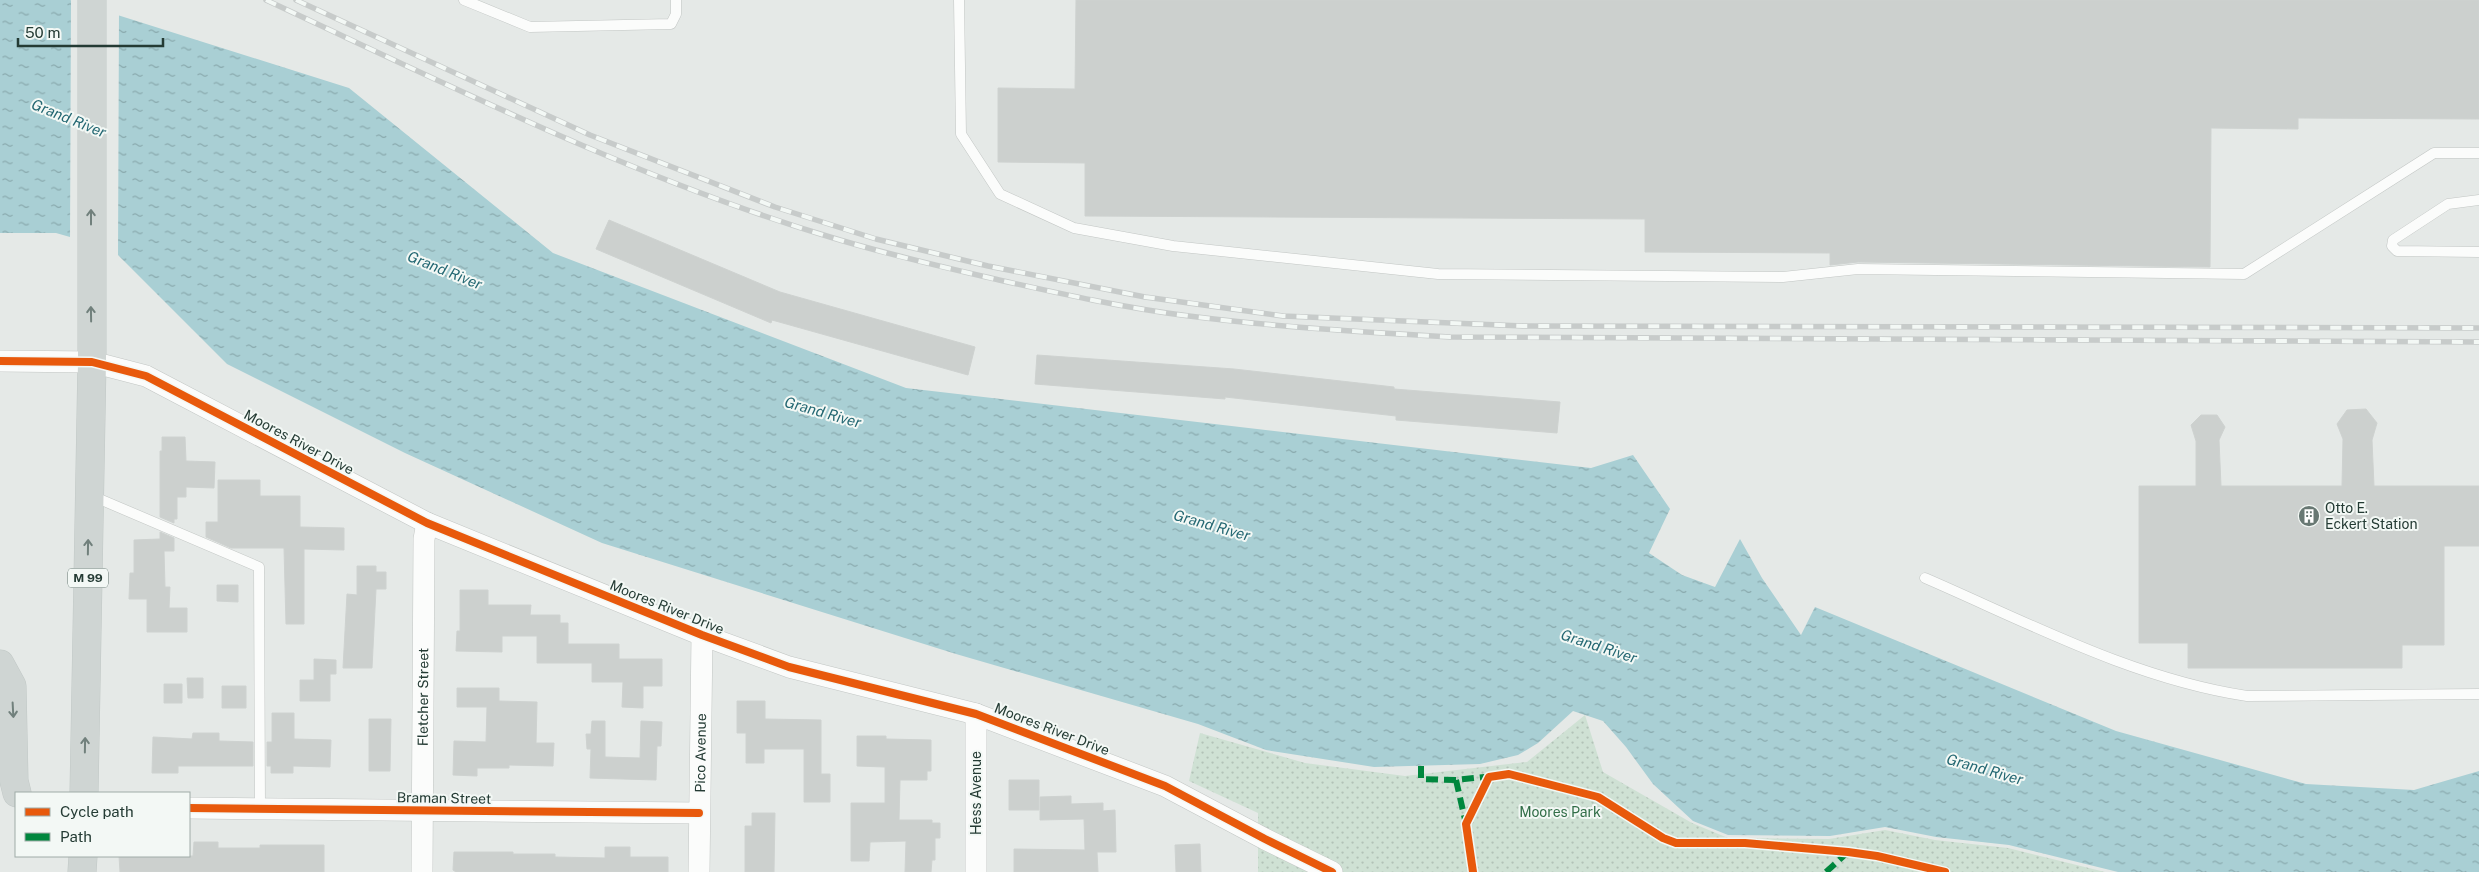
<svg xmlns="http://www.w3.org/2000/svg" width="2479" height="872" font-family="'Public Sans',sans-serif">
  <defs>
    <pattern id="park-dots" width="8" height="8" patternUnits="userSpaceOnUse" patternTransform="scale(1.25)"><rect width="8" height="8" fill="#cfe1d4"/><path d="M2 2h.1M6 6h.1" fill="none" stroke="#b2c2b7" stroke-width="1.8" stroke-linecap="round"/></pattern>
    <pattern id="water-ripples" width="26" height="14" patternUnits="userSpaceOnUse" patternTransform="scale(1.25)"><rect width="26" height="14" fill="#a9cfd4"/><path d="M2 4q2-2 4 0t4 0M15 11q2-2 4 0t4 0" fill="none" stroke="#89a9ad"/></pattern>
  </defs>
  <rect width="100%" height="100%" fill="#e5e9e7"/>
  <path fill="url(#park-dots)" d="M 1585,715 L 1603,772 L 1692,823 L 1728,838 L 1829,839 L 1885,830 L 1935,840 L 2008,848 L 2105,872 L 1258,872 L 1258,813 L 1189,781 L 1200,733 L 1305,763 L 1405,776 L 1527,762 Z"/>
  <path fill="url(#water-ripples)" d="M 0,0 L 70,0 L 349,88 L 553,253 L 906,388 L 1591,468 L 1633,455 L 1670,509 L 1649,553 L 1682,575 L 1715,587 L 1740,539 L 1762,578 L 1801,635 L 1815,607 L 2116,731 L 2306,784 L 2414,790 L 2479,771 L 2479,872 L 2118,872 L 2009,845 L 1936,837 L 1885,827 L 1830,836 L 1728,835 L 1693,821 L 1653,784 L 1626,747 L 1603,721 L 1573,711 L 1538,743 L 1518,755 L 1480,764 L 1374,767 L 1266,750 L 1198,724 L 956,654 L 602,543 L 405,453 L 227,364 L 112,249 L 56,233 L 0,233 Z"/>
  <path fill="#e5e9e7" d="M 71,0 L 79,0 L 119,13 L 118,259 L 111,251 L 70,240 Z"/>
  <path fill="#ccd0ce" stroke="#ced2d0" d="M 1076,0 L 2479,0 L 2479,119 L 2298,118 L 2298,129 L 2211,128 L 2210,267 L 1858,262 L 1830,265 L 1830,253 L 1645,252 L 1645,219 L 1085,216 L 1085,163 L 998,162 L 998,88 L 1075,89 Z
    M 609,220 L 780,292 L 975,347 L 968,375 L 772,320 L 771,323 L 596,249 Z
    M 1037,355 L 1234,369 L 1394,387 L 1394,389 L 1560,402 L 1557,433 L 1396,420 L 1396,416 L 1225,397 L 1225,399 L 1035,384 Z
    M 2366,409 L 2377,423 L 2372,440 L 2374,486 L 2479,486 L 2479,546 L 2444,546 L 2444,645 L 2402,645 L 2402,668 L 2188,668 L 2188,643 L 2139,643 L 2139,486 L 2196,486 L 2196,441 L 2191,425 L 2201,415 L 2217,415 L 2225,427 L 2219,440 L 2221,486 L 2342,486 L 2343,439 L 2337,424 L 2347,410 Z
    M 162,437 L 185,437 L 186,461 L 215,462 L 214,488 L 186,487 L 186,497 L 177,497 L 177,519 L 174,519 L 174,523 L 160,517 L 160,451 L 162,451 Z
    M 218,480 L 260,480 L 260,496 L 300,496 L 300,527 L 344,528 L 344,550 L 304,549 L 304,624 L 286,624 L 284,548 L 231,548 L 206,537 L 206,522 L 218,522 Z
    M 160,532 L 174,538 L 174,551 L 164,551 L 165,587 L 170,587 L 169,608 L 187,608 L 187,632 L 147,632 L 147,599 L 129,599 L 130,573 L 134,573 L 134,540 L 160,539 Z
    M 357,566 L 376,566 L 376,572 L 386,572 L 386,589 L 376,589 L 372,668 L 343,668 L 347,594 L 357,595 Z
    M 217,585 L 238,585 L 238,602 L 217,601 Z
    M 460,590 L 488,590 L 488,605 L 531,605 L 530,615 L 560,615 L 560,623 L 568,623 L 568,644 L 619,644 L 619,659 L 662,659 L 662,686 L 643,686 L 643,708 L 622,707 L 623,682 L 592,682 L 592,663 L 537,663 L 537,636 L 502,636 L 502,652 L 456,651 L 457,631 L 460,631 Z
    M 314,659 L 336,660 L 336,674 L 330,674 L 330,701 L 300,701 L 300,680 L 314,680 Z
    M 187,678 L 203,678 L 203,698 L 188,698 Z
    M 164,684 L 182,684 L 182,703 L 164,703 Z
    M 222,686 L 246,686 L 246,708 L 222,708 Z
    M 457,688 L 499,688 L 499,701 L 537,702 L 536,743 L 554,743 L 553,766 L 509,765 L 509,768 L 477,768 L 477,776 L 453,775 L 454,741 L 486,742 L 487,707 L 457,707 Z
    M 737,701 L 765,701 L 765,719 L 821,720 L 821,774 L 830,774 L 830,802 L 804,802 L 804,749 L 764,749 L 764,763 L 746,763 L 746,733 L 737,733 Z
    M 272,713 L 294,713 L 294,739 L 331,740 L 330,767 L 293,766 L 293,773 L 271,773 L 271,766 L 267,766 L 267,742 L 272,742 Z
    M 369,719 L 391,719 L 390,771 L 369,771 Z
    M 592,721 L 605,721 L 605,757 L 640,758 L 641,721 L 662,722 L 661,746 L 657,746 L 656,780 L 590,778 L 591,749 L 587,749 L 586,734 L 591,734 Z
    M 193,733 L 219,733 L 219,741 L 253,742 L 253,766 L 178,766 L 178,773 L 152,773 L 153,737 L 192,739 Z
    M 857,736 L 886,736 L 886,739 L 931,740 L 931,771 L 927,771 L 927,780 L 900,780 L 899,820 L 932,820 L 932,823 L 940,823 L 940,838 L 935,838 L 935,860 L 932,860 L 931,872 L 905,872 L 906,841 L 870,842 L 869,861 L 851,861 L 851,803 L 885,803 L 885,767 L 857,766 Z
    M 1009,780 L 1039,780 L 1039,810 L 1009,810 Z
    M 1071,796 L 1071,804 L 1103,803 L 1103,811 L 1115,810 L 1116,852 L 1097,852 L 1098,872 L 1014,872 L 1014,849 L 1085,850 L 1084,819 L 1040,820 L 1040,797 Z
    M 752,813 L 775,813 L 774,872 L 745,872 L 745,826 L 752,826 Z
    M 194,842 L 218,842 L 218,848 L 260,848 L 260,845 L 324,845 L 324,872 L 120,872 L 119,856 L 193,856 Z
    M 1200,844 L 1201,872 L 1176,872 L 1175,845 Z
    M 605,847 L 630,847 L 630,857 L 668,857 L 668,872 L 456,872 L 453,870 L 454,852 L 513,852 L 513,854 L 555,854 L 555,857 L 605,858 Z"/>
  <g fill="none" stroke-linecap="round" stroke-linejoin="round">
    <g stroke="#c2c6c4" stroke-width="11">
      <path id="lane" d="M 464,0 L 530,27 L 671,24 L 676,14 L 676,0
        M 959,0 L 961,134 L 1000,194 L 1074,228 L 1173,246 L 1438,274 L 1783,277 L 1858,269 L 2244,274 L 2434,153 L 2479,153
        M 2479,200 L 2448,204 L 2393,240 L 2392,246 L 2397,251 L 2479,252
        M 90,495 L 259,567 L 260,809
        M 1925,578 C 2029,623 2134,679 2247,696 L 2479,694"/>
    </g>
    <g stroke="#c2c6c4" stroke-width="22">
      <g id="street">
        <path d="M 0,361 L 92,362 L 146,376 L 427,523 L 702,635 L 789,667 L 976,714 L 1165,786 L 1265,839 L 1332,872"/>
        <path d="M 189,808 L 699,813"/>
        <path id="s1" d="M 422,872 L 424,539 L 427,523"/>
        <path id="s2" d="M 699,872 L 702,635"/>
        <path d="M 976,872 L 976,714"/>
      </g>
    </g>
    <g stroke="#c1c8c6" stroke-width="29">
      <path id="primary" d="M 0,664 L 12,686 L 14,781 L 17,793
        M 84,793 L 92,362 L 92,0
        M 82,872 L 83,856"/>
    </g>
    <use href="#lane" stroke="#fbfcfb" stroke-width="10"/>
    <use href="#street" stroke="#fbfcfb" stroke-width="21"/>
    <use href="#primary" stroke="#cfd5d3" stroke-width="28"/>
    <g stroke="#c7cbca" stroke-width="5.5">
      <path id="rail" d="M 266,0 C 451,86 634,178 830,237 C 885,254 943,267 999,280 C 1062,294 1125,308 1189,316 C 1276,327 1363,332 1450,337 L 2479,342
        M 296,0 L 590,135 L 775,207 L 876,239 L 988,266 L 1145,297 L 1283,316 L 1523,326 L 2479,328"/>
    </g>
    <use href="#rail" stroke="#f3f8f5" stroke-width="4" stroke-dasharray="11" stroke-linecap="butt"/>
    <path stroke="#00873e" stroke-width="6" stroke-dasharray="12 6" stroke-linecap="butt" d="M 1421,766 L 1421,779 L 1456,780 L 1493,776
      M 1456,780 L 1466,824
      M 1826,872 L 1848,852"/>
    <g stroke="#f3f8f5" stroke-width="11">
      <path id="cycleway" d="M 0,361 L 92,362 L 146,376 L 427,523 L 702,635 L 789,667 L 976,714 L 1165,786 L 1265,839 L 1332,872
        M 189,808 L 699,813
        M 1473,872 L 1466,824 L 1489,777 L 1509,774 L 1598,797 L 1663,838 L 1676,843 L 1745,843 L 1848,852 L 1877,856 L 1945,872"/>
    </g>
    <use href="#cycleway" stroke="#e8590c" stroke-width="8"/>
  </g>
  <defs><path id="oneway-shaft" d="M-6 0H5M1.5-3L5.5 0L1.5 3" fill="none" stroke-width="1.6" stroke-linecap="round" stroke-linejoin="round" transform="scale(1.25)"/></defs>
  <g stroke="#71807c">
    <use href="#oneway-shaft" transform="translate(91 217) rotate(-90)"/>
    <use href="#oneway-shaft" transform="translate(91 314) rotate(-91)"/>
    <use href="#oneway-shaft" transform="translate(88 547) rotate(-89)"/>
    <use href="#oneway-shaft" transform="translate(13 710) rotate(87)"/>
    <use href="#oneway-shaft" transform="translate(85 745) rotate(-89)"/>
  </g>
  <defs>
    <g id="building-disc" transform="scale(1.125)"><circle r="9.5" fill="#687873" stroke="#f3f8f5"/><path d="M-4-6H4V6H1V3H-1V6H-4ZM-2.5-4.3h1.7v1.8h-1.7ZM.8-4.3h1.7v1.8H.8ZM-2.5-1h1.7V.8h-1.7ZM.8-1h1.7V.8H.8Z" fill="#fff"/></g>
  </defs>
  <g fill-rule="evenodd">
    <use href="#building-disc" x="2309" y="516"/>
  </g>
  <g text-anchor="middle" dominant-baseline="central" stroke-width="4" stroke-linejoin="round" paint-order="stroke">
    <rect fill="#f3f8f5" stroke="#62746e" stroke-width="1" x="68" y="568.5" width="40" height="19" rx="4"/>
    <g font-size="12" font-weight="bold" fill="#243b34">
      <text x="88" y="578">M 99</text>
    </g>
    <g font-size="14" fill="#243b34" stroke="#f3f8f5">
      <text transform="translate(299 442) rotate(28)">Moores River Drive</text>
      <text transform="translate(667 607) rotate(22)">Moores River Drive</text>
      <text stroke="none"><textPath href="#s1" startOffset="175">Fletcher Street</textPath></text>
      <text transform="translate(1052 729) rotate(21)">Moores River Drive</text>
      <text stroke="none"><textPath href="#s2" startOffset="119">Pico Avenue</textPath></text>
      <text transform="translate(976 793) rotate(-90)">Hess Avenue</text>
      <text transform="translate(444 798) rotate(1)">Braman Street</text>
    </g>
    <g font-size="14" fill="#243b34" stroke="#f3f8f5" text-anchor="start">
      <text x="2325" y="508">Otto E.<tspan x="2325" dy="16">Eckert Station</tspan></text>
    </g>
    <g font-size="14" fill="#326e48" stroke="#f3f8f5">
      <text x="1560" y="812">Moores Park</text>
    </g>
    <g font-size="15" font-style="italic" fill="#236772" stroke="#f3f8f5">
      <text transform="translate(69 118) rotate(22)">Grand River</text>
      <text transform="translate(445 270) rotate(22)">Grand River</text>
      <text transform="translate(823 412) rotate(16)">Grand River</text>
      <text transform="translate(1212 525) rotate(16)">Grand River</text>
      <text transform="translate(1599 646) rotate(18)">Grand River</text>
      <text transform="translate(1985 769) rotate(16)">Grand River</text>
    </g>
  </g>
  <rect x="15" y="792" width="175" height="65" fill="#f3f8f5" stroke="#a0aca8"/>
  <rect x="25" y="808" width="25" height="8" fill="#e8590c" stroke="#a0aca8"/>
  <text x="60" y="817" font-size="15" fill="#243b34">Cycle path</text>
  <rect x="25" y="833" width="25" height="8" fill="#00873e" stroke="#a0aca8"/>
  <text x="60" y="842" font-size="15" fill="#243b34">Path</text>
  <path d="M18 38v8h145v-8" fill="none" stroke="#243b34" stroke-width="2.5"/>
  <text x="25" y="38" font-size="15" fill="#243b34" stroke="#f3f8f5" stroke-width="4" paint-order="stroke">50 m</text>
</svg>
